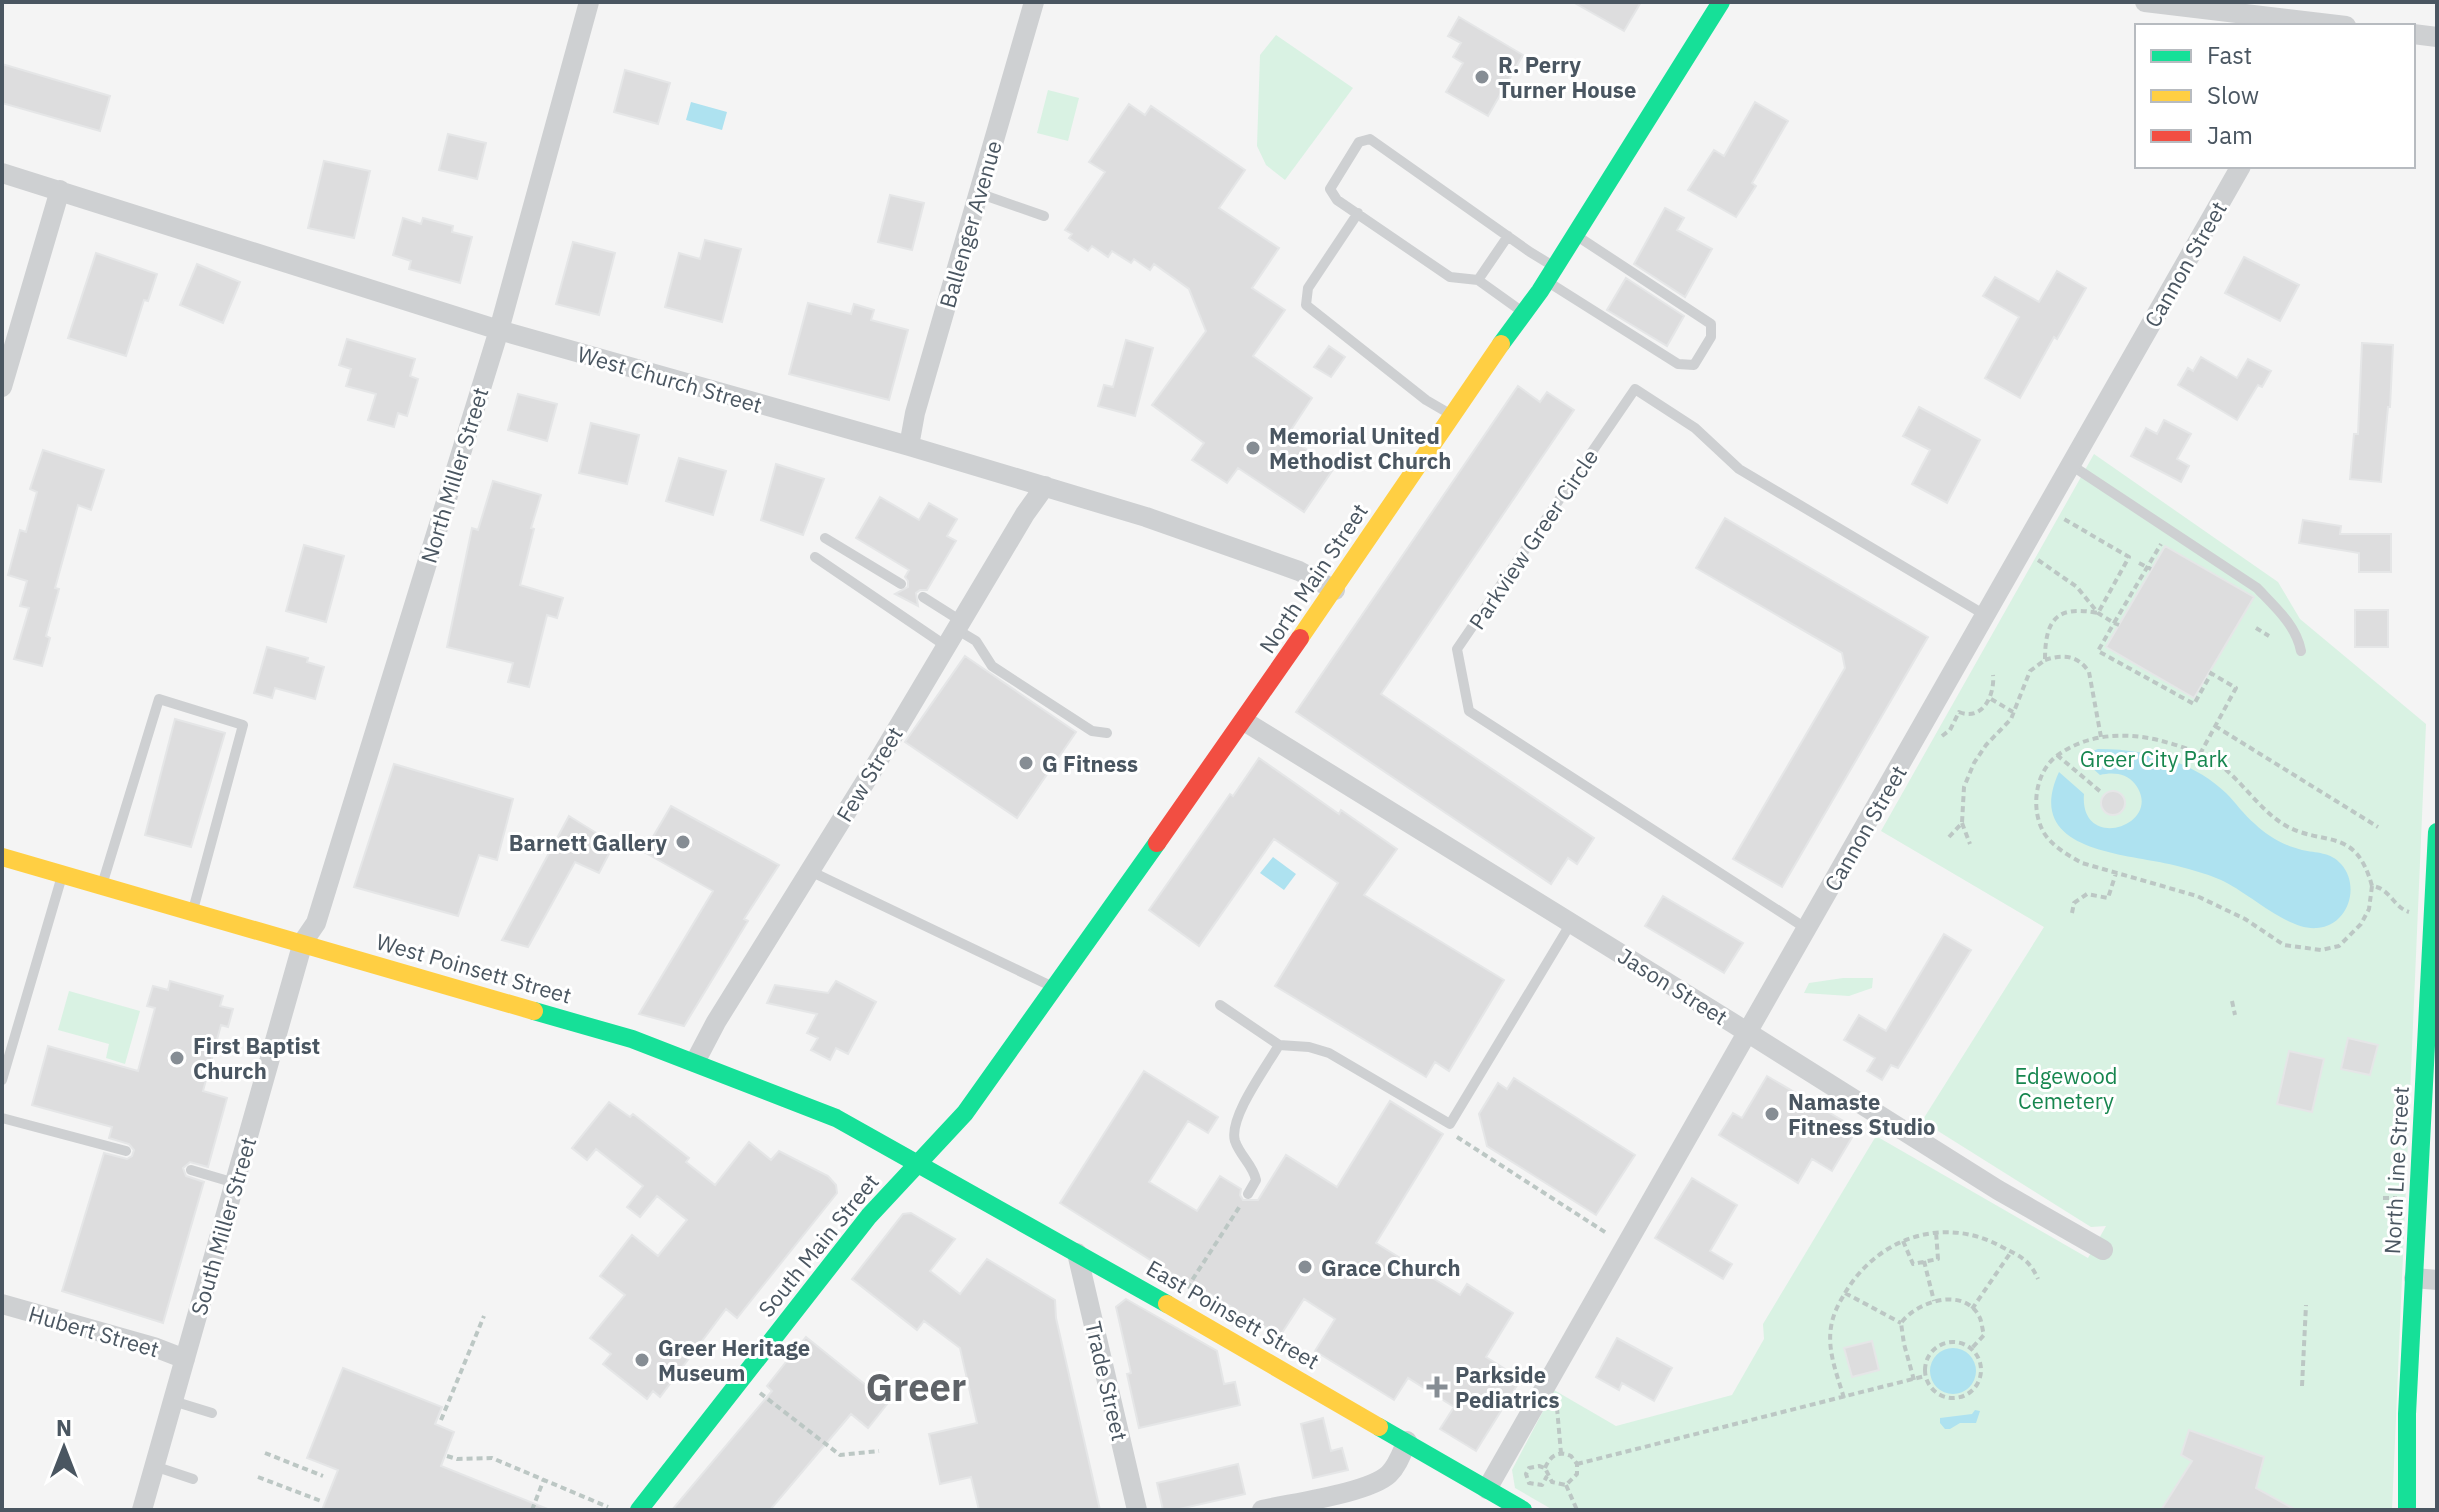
<svg xmlns="http://www.w3.org/2000/svg" width="2439" height="1512" font-family="'IBM Plex Sans',sans-serif">
  <rect width="100%" height="100%" fill="#f4f4f4"/>
  <path fill="#d9f2e3" d="M 1276,35 L 1353,88 L 1285,180 L 1266,165 L 1257,146 L 1260,55 Z
    M 1048,90 L 1079,98 L 1068,141 L 1037,133 Z
    M 2094,454 L 2278,582 L 2300,619 L 2426,724 L 2392,1510 L 1553,1510 L 1515,1488 L 1512,1470 L 1554,1390 L 1616,1426 L 1732,1395 L 1764,1339 L 1763,1324 L 1876,1136 L 2088,1258 L 2106,1226 L 2091,1227 L 1922,1121 L 2044,927 L 1881,831 Z
    M 1843,978 L 1873,978 L 1872,988 L 1849,996 L 1804,993 L 1809,983 Z
    M 69,991 L 140,1011 L 125,1064 L 106,1058 L 109,1044 L 58,1030 Z"/>
  <path fill="#aee2f0" d="M 691,102 L 727,112 L 722,130 L 686,120 Z
    M 2098,749 C 2145,749 2191,760 2226,793 C 2236,803 2244,815 2255,824 C 2267,836 2285,846 2302,850 C 2316,853 2331,852 2341,864 C 2361,886 2348,926 2317,928 C 2288,931 2248,892 2221,880 C 2205,873 2186,868 2169,864 C 2120,853 2023,850 2059,772 L 2084,794 C 2079,854 2166,825 2135,784 C 2126,773 2113,772 2100,775 L 2079,756 Z
    M 1273,857 L 1296,874 L 1284,890 L 1260,873 Z
    M1930 1371a23 23 0 1 1 46 0a23 23 0 1 1-46 0Z
    M 1975,1410 L 1980,1411 L 1976,1423 L 1960,1423 L 1950,1429 L 1945,1429 L 1940,1423 L 1940,1418 L 1972,1414 Z"/>
  <path fill="#ddddde" stroke="#e5e6e7" stroke-width="2" d="M 1573,2 L 1641,2 L 1624,31 Z
    M 1459,17 L 1523,55 L 1488,116 L 1446,92 L 1463,63 L 1453,57 L 1461,43 L 1448,36 Z
    M 2,64 L 110,96 L 100,131 L 2,103 Z
    M 625,70 L 670,83 L 658,124 L 614,112 Z
    M 1755,102 L 1788,121 L 1752,183 L 1756,186 L 1736,217 L 1688,190 L 1714,150 L 1724,156 Z
    M 1129,104 L 1145,115 L 1151,106 L 1245,170 L 1219,208 L 1279,248 L 1252,288 L 1285,310 L 1253,356 L 1312,398 L 1287,436 L 1334,468 L 1304,512 L 1238,468 L 1227,483 L 1192,460 L 1204,443 L 1152,405 L 1206,331 L 1189,289 L 1154,264 L 1150,270 L 1134,259 L 1131,263 L 1112,251 L 1108,257 L 1092,246 L 1088,251 L 1069,238 L 1072,234 L 1065,230 L 1105,172 L 1089,162 Z
    M 448,134 L 486,143 L 477,179 L 439,170 Z
    M 324,161 L 370,171 L 354,238 L 308,228 Z
    M 890,195 L 924,203 L 912,250 L 878,242 Z
    M 1665,208 L 1684,218 L 1677,230 L 1712,249 L 1685,297 L 1634,264 Z
    M 403,218 L 421,224 L 423,218 L 453,226 L 452,232 L 472,237 L 460,283 L 409,269 L 411,261 L 393,255 Z
    M 705,240 L 741,249 L 722,322 L 665,307 L 679,253 L 700,259 Z
    M 573,242 L 615,253 L 599,315 L 556,304 Z
    M 96,253 L 157,274 L 148,301 L 144,300 L 126,356 L 68,338 Z
    M 2244,257 L 2299,285 L 2280,321 L 2225,293 Z
    M 197,264 L 240,282 L 223,323 L 180,305 Z
    M 2057,271 L 2086,288 L 2057,339 L 2054,337 L 2020,398 L 1985,378 L 2019,317 L 1983,296 L 1995,277 L 2039,302 Z
    M 1626,278 L 1684,316 L 1667,346 L 1607,310 Z
    M 808,303 L 851,314 L 854,304 L 874,310 L 871,320 L 908,330 L 889,400 L 789,374 Z
    M 347,339 L 415,359 L 410,376 L 418,379 L 407,416 L 398,413 L 394,427 L 368,420 L 376,394 L 346,386 L 351,369 L 339,365 Z
    M 1126,340 L 1153,348 L 1135,416 L 1098,406 L 1104,385 L 1113,387 Z
    M 2362,343 L 2393,345 L 2390,407 L 2388,407 L 2381,482 L 2350,479 L 2354,434 L 2358,434 Z
    M 1329,346 L 1345,357 L 1331,377 L 1314,367 Z
    M 2201,357 L 2237,378 L 2248,359 L 2271,371 L 2262,387 L 2258,385 L 2237,420 L 2178,385 L 2188,368 L 2193,371 Z
    M 1518,386 L 1540,402 L 1547,392 L 1574,410 L 1381,694 L 1594,838 L 1577,864 L 1568,858 L 1551,884 L 1296,712 Z
    M 518,394 L 557,404 L 547,441 L 508,430 Z
    M 1919,407 L 1980,440 L 1947,503 L 1912,484 L 1930,450 L 1903,436 Z
    M 2164,420 L 2191,434 L 2177,459 L 2189,466 L 2181,482 L 2131,456 L 2146,428 L 2157,434 Z
    M 591,423 L 639,435 L 627,484 L 579,473 Z
    M 43,450 L 104,470 L 91,510 L 78,505 L 55,588 L 59,589 L 46,636 L 50,638 L 42,666 L 14,659 L 29,608 L 20,606 L 27,581 L 8,575 L 20,530 L 26,532 L 37,492 L 30,489 Z
    M 679,458 L 726,471 L 713,515 L 666,501 Z
    M 776,464 L 824,479 L 803,535 L 761,520 Z
    M 493,481 L 541,495 L 531,528 L 534,529 L 520,585 L 563,598 L 557,618 L 547,615 L 529,687 L 508,682 L 513,663 L 447,647 L 472,528 L 478,530 Z
    M 880,497 L 919,520 L 929,503 L 957,519 L 947,536 L 956,541 L 927,590 L 920,590 L 916,593 L 918,606 L 895,594 L 908,587 L 908,581 L 905,577 L 909,570 L 856,538 Z
    M 1725,518 L 1928,637 L 1782,887 L 1733,859 L 1845,668 L 1842,653 L 1696,568 Z
    M 2303,520 L 2341,526 L 2340,534 L 2391,534 L 2391,572 L 2359,572 L 2359,553 L 2299,543 Z
    M 304,545 L 344,556 L 326,622 L 286,611 Z
    M 2165,546 L 2254,597 L 2194,698 L 2106,647 Z
    M 2355,610 L 2388,610 L 2388,647 L 2355,647 Z
    M 267,647 L 308,658 L 307,662 L 324,667 L 315,699 L 275,688 L 272,698 L 254,693 Z
    M 965,656 L 1076,732 L 1017,818 L 905,742 Z
    M 175,719 L 225,733 L 191,847 L 145,835 Z
    M 1259,758 L 1339,814 L 1341,810 L 1397,849 L 1364,895 L 1504,980 L 1449,1071 L 1435,1062 L 1426,1077 L 1275,986 L 1338,883 L 1274,839 L 1199,946 L 1149,910 L 1230,794 L 1233,796 Z
    M 394,764 L 513,799 L 497,860 L 479,855 L 458,916 L 354,887 Z
    M2101 803a12 12 0 1 1 24 0a12 12 0 1 1-24 0Z
    M 671,806 L 779,865 L 744,919 L 748,921 L 684,1026 L 639,1014 L 713,891 L 644,852 Z
    M 569,816 L 614,844 L 599,873 L 575,862 L 528,947 L 502,940 Z
    M 1663,896 L 1743,943 L 1724,973 L 1645,926 Z
    M 1944,934 L 1971,950 L 1898,1068 L 1891,1065 L 1882,1080 L 1867,1071 L 1875,1058 L 1844,1040 L 1859,1015 L 1886,1031 Z
    M 170,981 L 223,996 L 220,1006 L 233,1009 L 228,1027 L 221,1025 L 203,1091 L 227,1098 L 208,1167 L 190,1162 L 183,1168 L 186,1176 L 204,1182 L 203,1185 L 163,1323 L 62,1291 L 104,1153 L 127,1159 L 132,1156 L 134,1150 L 129,1144 L 109,1138 L 112,1127 L 32,1105 L 48,1046 L 138,1071 L 155,1008 L 147,1006 L 153,986 L 168,990 Z
    M 836,981 L 876,1002 L 848,1054 L 836,1048 L 830,1060 L 811,1050 L 818,1038 L 807,1033 L 817,1014 L 767,1003 L 775,985 L 828,993 Z
    M 2348,1038 L 2378,1045 L 2370,1075 L 2341,1069 Z
    M 2289,1051 L 2324,1059 L 2312,1112 L 2277,1104 Z
    M 1144,1071 L 1218,1117 L 1208,1133 L 1188,1121 L 1149,1182 L 1197,1211 L 1220,1176 L 1241,1189 L 1240,1195 L 1243,1200 L 1258,1200 L 1286,1155 L 1337,1187 L 1390,1101 L 1443,1134 L 1376,1243 L 1460,1295 L 1467,1284 L 1513,1313 L 1486,1357 L 1521,1379 L 1476,1451 L 1440,1429 L 1454,1407 L 1408,1378 L 1394,1400 L 1315,1351 L 1335,1319 L 1304,1299 L 1280,1336 L 1183,1278 L 1182,1280 L 1060,1203 Z
    M 1767,1076 L 1857,1129 L 1832,1171 L 1812,1159 L 1798,1183 L 1719,1135 L 1733,1113 L 1742,1118 Z
    M 1514,1078 L 1635,1155 L 1596,1215 L 1487,1146 L 1479,1114 L 1498,1083 L 1507,1089 Z
    M 609,1102 L 630,1117 L 633,1114 L 689,1158 L 686,1162 L 715,1185 L 749,1142 L 771,1160 L 779,1151 L 828,1176 L 836,1185 L 837,1193 L 737,1318 L 726,1309 L 660,1397 L 653,1391 L 647,1399 L 603,1364 L 611,1354 L 590,1338 L 625,1295 L 600,1276 L 632,1235 L 658,1256 L 687,1220 L 657,1196 L 640,1217 L 627,1207 L 643,1186 L 596,1149 L 587,1160 L 572,1148 Z
    M 1692,1178 L 1737,1205 L 1710,1251 L 1732,1264 L 1723,1279 L 1655,1238 Z
    M 911,1213 L 955,1239 L 930,1271 L 960,1294 L 987,1259 L 1055,1300 L 1056,1318 L 1100,1510 L 979,1510 L 971,1477 L 940,1484 L 929,1434 L 977,1423 L 960,1348 L 924,1321 L 917,1330 L 852,1279 L 903,1214 Z
    M 1126,1299 L 1217,1351 L 1224,1384 L 1235,1382 L 1240,1405 L 1139,1428 L 1127,1374 L 1131,1373 L 1116,1307 Z
    M 806,1337 L 888,1403 L 868,1428 L 851,1414 L 770,1510 L 672,1510 L 772,1391 L 767,1386 Z
    M 1617,1338 L 1672,1368 L 1654,1401 L 1622,1383 L 1619,1390 L 1596,1377 Z
    M 1872,1341 L 1879,1370 L 1852,1377 L 1844,1348 Z
    M 343,1368 L 442,1407 L 435,1424 L 454,1432 L 441,1466 L 550,1510 L 322,1510 L 338,1470 L 307,1458 Z
    M 1323,1418 L 1331,1451 L 1342,1448 L 1348,1470 L 1313,1478 L 1301,1424 Z
    M 2189,1430 L 2264,1457 L 2256,1488 L 2296,1510 L 2161,1510 L 2192,1461 L 2181,1455 Z
    M 1238,1464 L 1245,1494 L 1175,1510 L 1163,1510 L 1157,1483 Z"/>
  <g fill="none" stroke-linecap="round" stroke-linejoin="round">
    <path stroke="#bcc7c4" stroke-width="4" stroke-dasharray="6 4" stroke-linecap="butt" d="M 2038,560 L 2077,587 L 2098,613 L 2114,623 L 2161,544
      M 2139,563 L 2151,569
      M 2119,625 L 2114,623 L 2098,651 L 2194,704 L 2211,674
      M 2256,628 L 2269,636
      M 2045,660 C 2063,654 2078,655 2089,672 L 2101,737
      M 1991,699 L 2013,712
      M 2215,726 L 2378,827
      M 1942,736 L 1950,730 L 1959,712 C 1983,722 1995,694 1993,675
      M 2200,754 L 2236,688 L 2209,672
      M 2057,755 L 2102,793
      M 1962,823 L 1970,844
      M 1949,837 L 1962,823 L 1964,787 L 1974,763 L 1986,745 L 2011,719 L 2030,671 L 2045,660 C 2045,619 2057,605 2098,613 L 2129,557 L 2064,519
      M 2372,886 L 2369,909 L 2361,924 L 2339,946 L 2321,950 L 2284,945 L 2245,919 L 2197,896 L 2082,863 C 2068,855 2053,847 2044,833 C 2030,809 2035,771 2058,755 C 2087,734 2124,732 2158,740 C 2181,746 2207,754 2225,769 C 2245,786 2261,810 2283,824 C 2322,848 2355,824 2372,886 C 2390,888 2393,907 2409,912
      M 2072,913 L 2074,903 L 2087,894 L 2108,898 L 2116,873
      M 2232,1001 L 2235,1015
      M 1457,1137 L 1608,1234
      M 2383,1198 L 2397,1198
      M 1903,1241 L 1913,1264 L 1938,1259 L 1936,1232
      M 1924,1261 L 1934,1301
      M 1187,1288 L 1240,1206
      M 1845,1293 C 1878,1237 1945,1215 2002,1247 C 2021,1257 2029,1259 2038,1279
      M 1972,1309 L 2011,1252
      M1925 1370a28 28 0 1 1 56 0a28 28 0 1 1-56 0Z
      M 1914,1380 L 1904,1344 L 1901,1323 C 1916,1302 1963,1286 1979,1316 C 1982,1321 1982,1329 1984,1335 L 1972,1348
      M 2302,1386 L 2306,1305
      M 760,1393 L 840,1455 L 879,1451
      M 1844,1398 C 1832,1359 1820,1332 1844,1295 L 1845,1293 L 1901,1323
      M 1557,1408 L 1561,1453
      M 441,1420 L 484,1316
      M 265,1453 L 323,1476
      M 447,1456 L 457,1459 L 492,1458 L 608,1507
      M 1577,1464 L 1925,1376
      M 1545,1468 C 1550,1456 1558,1450 1571,1456 L 1577,1464 L 1577,1474 L 1566,1485 L 1552,1482 L 1545,1468 L 1539,1466 L 1529,1468 L 1526,1474 L 1529,1483 L 1542,1485 L 1547,1476
      M 258,1477 L 321,1501
      M 1566,1485 L 1577,1510
      M 532,1510 L 544,1479"/>
    <path stroke="#ced0d2" stroke-width="10" d="M 978,193 L 1044,216
      M 1358,213 L 1308,288 L 1306,305 L 1426,400 L 1450,414
      M 1478,280 L 1508,236
      M 1548,282 L 1678,364 L 1694,365 L 1711,337 L 1711,324 L 1577,236
      M 1524,313 L 1478,280 L 1450,277 L 1337,200 L 1330,189 L 1359,142 L 1370,139 L 1530,252 L 1553,266
      M 2071,465 L 2257,588 C 2275,607 2296,625 2301,651
      M 825,538 L 901,584
      M 815,557 L 946,646
      M 923,597 L 961,621
      M 956,629 L 976,641 L 992,666 L 1092,731 L 1107,733
      M 810,871 L 1053,987
      M 102,885 L 159,699 L 243,725 L 193,910
      M 1807,929 L 1469,711 L 1457,649 L 1635,389 L 1695,428 L 1739,469 L 1985,615
      M 1220,1005 L 1279,1045 L 1309,1047 L 1329,1053 L 1450,1124 L 1571,923
      M 2,1080 L 62,876
      M 2,1118 L 126,1151
      M 191,1170 L 235,1183
      M 1248,1194 L 1256,1180 C 1253,1165 1240,1156 1235,1141 C 1228,1118 1267,1066 1279,1045
      M 173,1401 L 212,1413
      M 154,1466 L 193,1479"/>
    <path stroke="#ced0d2" stroke-width="20" d="M 2145,2 L 2346,26
      M 2413,34 L 2437,37
      M 2,173 L 499,330 L 909,446 L 1146,517 L 1299,571 L 1335,590
      M 2,387 L 60,190
      M 909,446 L 915,413 L 1034,2
      M 1244,721 L 1731,1022 L 1998,1190 L 2103,1250
      M 695,1062 L 716,1022 L 875,766 L 1025,514 L 1045,486
      M 1077,1253 L 1137,1510
      M 2414,1278 L 2437,1280
      M 2,1304 L 154,1347 L 185,1359
      M 1487,1489 L 2241,166
      M 142,1510 L 303,942 L 316,923 L 499,330 L 589,2
      M 1262,1510 C 1292,1503 1369,1493 1389,1474 C 1398,1465 1402,1452 1407,1441"/>
    <path stroke="#16e098" stroke-width="18" d="M 1501,344 L 1540,291 L 1721,2
      M 534,1011 L 632,1039 L 836,1118 L 1167,1304
      M 1379,1427 L 1523,1510
      M 639,1510 L 869,1216 L 965,1113 L 1157,843
      M 2407,1510 L 2407,1414 L 2437,832"/>
    <path stroke="#ffcf43" stroke-width="18" d="M 1300,638 L 1501,344
      M 2,857 L 534,1011
      M 1167,1304 L 1379,1427"/>
    <path stroke="#f24e42" stroke-width="18" d="M 1157,843 L 1300,638"/>
  </g>
  <g fill="#868d94" stroke="#fff" stroke-width="3">
    <circle cx="1482" cy="77" r="8"/>
    <circle cx="1253" cy="448" r="8"/>
    <circle cx="1026" cy="763" r="8"/>
    <circle cx="683" cy="842" r="8"/>
    <circle cx="177" cy="1058" r="8"/>
    <circle cx="1772" cy="1114" r="8"/>
    <circle cx="1305" cy="1267" r="8"/>
    <circle cx="642" cy="1360" r="8"/>
    <path d="M1433 1375h8v8h8v8h-8v8h-8v-8h-8v-8h8z"/>
  </g>
  <g text-anchor="middle" dominant-baseline="central" stroke-width="6" stroke-linejoin="round" paint-order="stroke">
    <g font-size="22" font-weight="bold" fill="#4a5661" stroke="#fff" text-anchor="start">
      <text x="1498" y="64">R. Perry<tspan x="1498" dy="25">Turner House</tspan></text>
      <text x="1269" y="435">Memorial United<tspan x="1269" dy="25">Methodist Church</tspan></text>
      <text x="1042" y="763">G Fitness</text>
      <text x="667" y="842" text-anchor="end">Barnett Gallery</text>
      <text x="193" y="1045">First Baptist<tspan x="193" dy="25">Church</tspan></text>
      <text x="1788" y="1101">Namaste<tspan x="1788" dy="25">Fitness Studio</tspan></text>
      <text x="1321" y="1267">Grace Church</text>
      <text x="658" y="1347">Greer Heritage<tspan x="658" dy="25">Museum</tspan></text>
      <text x="1455" y="1374">Parkside<tspan x="1455" dy="25">Pediatrics</tspan></text>
    </g>
    <g font-size="22" fill="#4a5661" stroke="#fff">
      <text transform="translate(970 224) rotate(-74)">Ballenger Avenue</text>
      <text transform="translate(2185 264) rotate(-60)">Cannon Street</text>
      <text transform="translate(670 379) rotate(16)">West Church Street</text>
      <text transform="translate(454 475) rotate(-73)">North Miller Street</text>
      <text transform="translate(1533 539) rotate(-56)">Parkview Greer Circle</text>
      <text transform="translate(1313 578) rotate(-56)">North Main Street</text>
      <text transform="translate(869 774) rotate(-59)">Few Street</text>
      <text transform="translate(1865 828) rotate(-60)">Cannon Street</text>
      <text transform="translate(474 968) rotate(16)">West Poinsett Street</text>
      <text transform="translate(1673 986) rotate(32)">Jason Street</text>
      <text transform="translate(2396 1170) rotate(-87)">North Line Street</text>
      <text transform="translate(223 1226) rotate(-74)">South Miller Street</text>
      <text transform="translate(818 1245) rotate(-51)">South Main Street</text>
      <text transform="translate(1233 1314) rotate(30)">East Poinsett Street</text>
      <text transform="translate(94 1331) rotate(16)">Hubert Street</text>
      <text transform="translate(1107 1381) rotate(77)">Trade Street</text>
    </g>
    <g font-size="22" fill="#17864f" stroke="#fff">
      <text x="2154" y="758">Greer City Park</text>
      <text x="2066" y="1075">Edgewood<tspan x="2066" dy="25">Cemetery</tspan></text>
    </g>
    <g font-size="38" font-weight="bold" fill="#5f6368" stroke="#fff">
      <text x="916" y="1386">Greer</text>
    </g>
  </g>
  <rect width="2439" height="1512" fill="none" stroke="#4a5661" stroke-width="8"/>
  <rect x="2135" y="24" width="280" height="144" fill="#ffffff" stroke="#b7bbc0" stroke-width="2"/>
  <rect x="2151" y="50" width="40" height="12" fill="#16e098" stroke="#b7bbc0" stroke-width="2"/>
  <text x="2207" y="64" font-size="24" fill="#4a5661">Fast</text>
  <rect x="2151" y="90" width="40" height="12" fill="#ffcf43" stroke="#b7bbc0" stroke-width="2"/>
  <text x="2207" y="104" font-size="24" fill="#4a5661">Slow</text>
  <rect x="2151" y="130" width="40" height="12" fill="#f24e42" stroke="#b7bbc0" stroke-width="2"/>
  <text x="2207" y="144" font-size="24" fill="#4a5661">Jam</text>
  <g transform="translate(64 1448)" stroke="#ffffff" stroke-width="6" paint-order="stroke">
  <path d="M0-6L14 30L0 20L-14 30Z" fill="#4a5661"/>
  <text y="-12" font-size="22" font-weight="bold" text-anchor="middle" fill="#4a5661">N</text>
  </g>
</svg>
